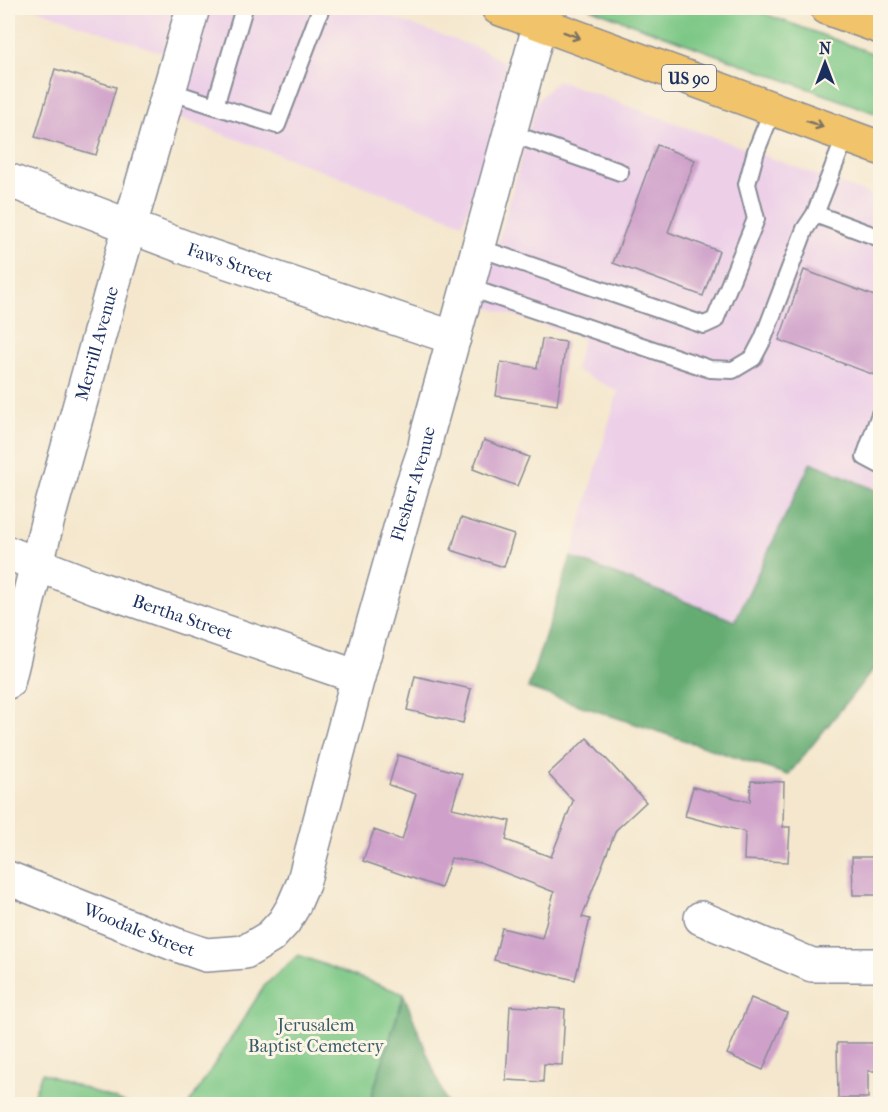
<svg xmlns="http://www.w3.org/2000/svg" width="888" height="1112" font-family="'IM FELL French Canon',serif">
  <rect width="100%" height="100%" fill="#fcf5e5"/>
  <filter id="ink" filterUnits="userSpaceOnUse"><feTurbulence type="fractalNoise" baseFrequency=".0167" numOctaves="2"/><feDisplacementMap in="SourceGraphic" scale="12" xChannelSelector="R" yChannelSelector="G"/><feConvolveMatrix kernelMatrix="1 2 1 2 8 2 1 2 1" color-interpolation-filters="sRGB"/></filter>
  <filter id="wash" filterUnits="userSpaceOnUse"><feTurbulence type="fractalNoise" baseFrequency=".008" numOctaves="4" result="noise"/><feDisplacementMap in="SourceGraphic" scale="24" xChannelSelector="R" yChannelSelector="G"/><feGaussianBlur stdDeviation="1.35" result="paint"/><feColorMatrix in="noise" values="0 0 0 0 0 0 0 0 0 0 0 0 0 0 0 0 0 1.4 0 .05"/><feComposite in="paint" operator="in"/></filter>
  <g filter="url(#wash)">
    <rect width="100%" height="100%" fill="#f4e7cd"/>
    <path fill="#edd0e8" d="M 33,8 L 175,8 L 162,53 Z
      M 209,8 L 365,8 L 481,49 L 505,63 L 502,104 L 463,223 L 177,117 Z
      M 557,80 L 880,198 L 880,492 L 811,462 L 735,622 L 571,557 L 618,391 L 575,370 L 583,338 L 481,305 L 537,101 Z"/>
    <path fill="#7cc785" stroke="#4c7b72" stroke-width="1.5" d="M 589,8 L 749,8 L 880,56 L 880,115 Z
      M 298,955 L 404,994 L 369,1104 L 189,1104 L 265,985 Z
      M 42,1073 L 128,1104 L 30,1104 Z"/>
    <path fill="#65ac72" stroke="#406e68" stroke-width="1.5" d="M 811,462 L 880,492 L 880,661 L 788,775 L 528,688 L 571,557 L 735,621 Z
      M 404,995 L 447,1104 L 369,1104 Z"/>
    <g id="blocks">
      <path fill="#cfa0ca" d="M 55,69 L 116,87 L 96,155 L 35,137 Z
        M 657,145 L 695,160 L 668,232 L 719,251 L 703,296 L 613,263 Z
        M 804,270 L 880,298 L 880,377 L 779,340 Z
        M 542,339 L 566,342 L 557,405 L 496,396 L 501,362 L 537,368 Z
        M 484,440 L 529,457 L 517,486 L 473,469 Z
        M 461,518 L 514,535 L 504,567 L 451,550 Z
        M 415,676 L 471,689 L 463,723 L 407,710 Z
        M 587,738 L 646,802 L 616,830 L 582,917 L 590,919 L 575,980 L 494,960 L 502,928 L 542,938 L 554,892 L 480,863 L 451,858 L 441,888 L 363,861 L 374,830 L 402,840 L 416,794 L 389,785 L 398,755 L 462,774 L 452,808 L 510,821 L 506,840 L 551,857 L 573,801 L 548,774 Z
        M 751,781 L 784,782 L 783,827 L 790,827 L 788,862 L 744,860 L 745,832 L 685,816 L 693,787 L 750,802 Z
        M 852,857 L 880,857 L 880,895 L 853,895 Z
        M 751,998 L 787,1013 L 763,1070 L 727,1054 Z
        M 510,1006 L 565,1009 L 562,1065 L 544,1064 L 543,1082 L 506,1080 Z
        M 837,1043 L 880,1043 L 880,1071 L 868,1071 L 868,1098 L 838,1098 Z"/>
    </g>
  </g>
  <g filter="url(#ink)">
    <use href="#blocks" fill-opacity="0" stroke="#888b96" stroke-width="1.5"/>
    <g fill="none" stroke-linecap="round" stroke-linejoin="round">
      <g stroke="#888b96" stroke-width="20">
        <path id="service" d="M 244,8 L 215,106 L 277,125 L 321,8
          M 169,91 L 215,106
          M 510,133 L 620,172
          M 846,135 L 815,214 L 880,238
          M 479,248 L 704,325 L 715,320 L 756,219 L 747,184 L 756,151 L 773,109
          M 467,287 L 710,369 L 733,370 L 753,358 L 763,339 L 805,229 L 815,214
          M 880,414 L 865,457 L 880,465"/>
      </g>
      <g stroke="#888b96" stroke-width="36">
        <g id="minor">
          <path id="s1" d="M 8,180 L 192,250 L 454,338"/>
          <path id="s2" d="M 8,553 L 98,588 L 358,677"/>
          <path id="s3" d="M 8,682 L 48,519 L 117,271 L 193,8"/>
          <path id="s4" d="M 8,878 L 174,944 L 206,955 L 245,952 L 270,937 L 284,922 L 293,907 L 303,884 L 358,677 L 412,486 L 424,451 L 427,435 L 540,23"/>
          <path d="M 701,918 L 812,965 L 880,965"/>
        </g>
      </g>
      <g stroke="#888b96" stroke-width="36">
        <path id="trunk" d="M 498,8 L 880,148
          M 827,8 L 880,27"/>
      </g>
      <use href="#service" stroke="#fff" stroke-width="16"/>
      <use href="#minor" stroke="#fff" stroke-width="33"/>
      <use href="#trunk" stroke="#f1c36a" stroke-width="33"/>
    </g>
    <defs><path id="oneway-shaft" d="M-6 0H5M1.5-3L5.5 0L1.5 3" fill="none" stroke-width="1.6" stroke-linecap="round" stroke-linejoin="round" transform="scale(1.5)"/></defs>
    <g stroke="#7b7263">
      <use href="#oneway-shaft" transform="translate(572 35) rotate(20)"/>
      <use href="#oneway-shaft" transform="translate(815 124) rotate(20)"/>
    </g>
  </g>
  <g text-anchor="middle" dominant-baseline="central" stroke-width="6" stroke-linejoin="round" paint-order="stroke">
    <rect fill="#fcf5e5" stroke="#5e6a86" stroke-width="1.5" x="662" y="65" width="54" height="26" rx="4.5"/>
    <g font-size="16" font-weight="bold" fill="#1b2f5e">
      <text x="689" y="78">US 90</text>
    </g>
    <g font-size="18" fill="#1b2f5e" stroke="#fcf5e5">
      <text stroke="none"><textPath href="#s1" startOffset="237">Faws Street</textPath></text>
      <text stroke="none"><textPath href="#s3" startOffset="350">Merrill Avenue</textPath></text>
      <text stroke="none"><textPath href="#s4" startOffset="759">Flesher Avenue</textPath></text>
      <text stroke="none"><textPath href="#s2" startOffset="186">Bertha Street</textPath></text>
      <text stroke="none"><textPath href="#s4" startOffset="141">Woodale Street</textPath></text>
    </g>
    <g font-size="18" fill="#385d6a" stroke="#fcf5e5">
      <text x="316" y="1025">Jerusalem<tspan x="316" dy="21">Baptist Cemetery</tspan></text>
    </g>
  </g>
  <rect width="888" height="1112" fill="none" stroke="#fcf5e5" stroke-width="30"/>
  <g transform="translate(825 63)" stroke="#fcf5e5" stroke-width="4.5" paint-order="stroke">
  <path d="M0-4.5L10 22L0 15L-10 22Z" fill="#1b2f5e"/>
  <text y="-9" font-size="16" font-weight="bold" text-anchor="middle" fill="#1b2f5e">N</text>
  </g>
</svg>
